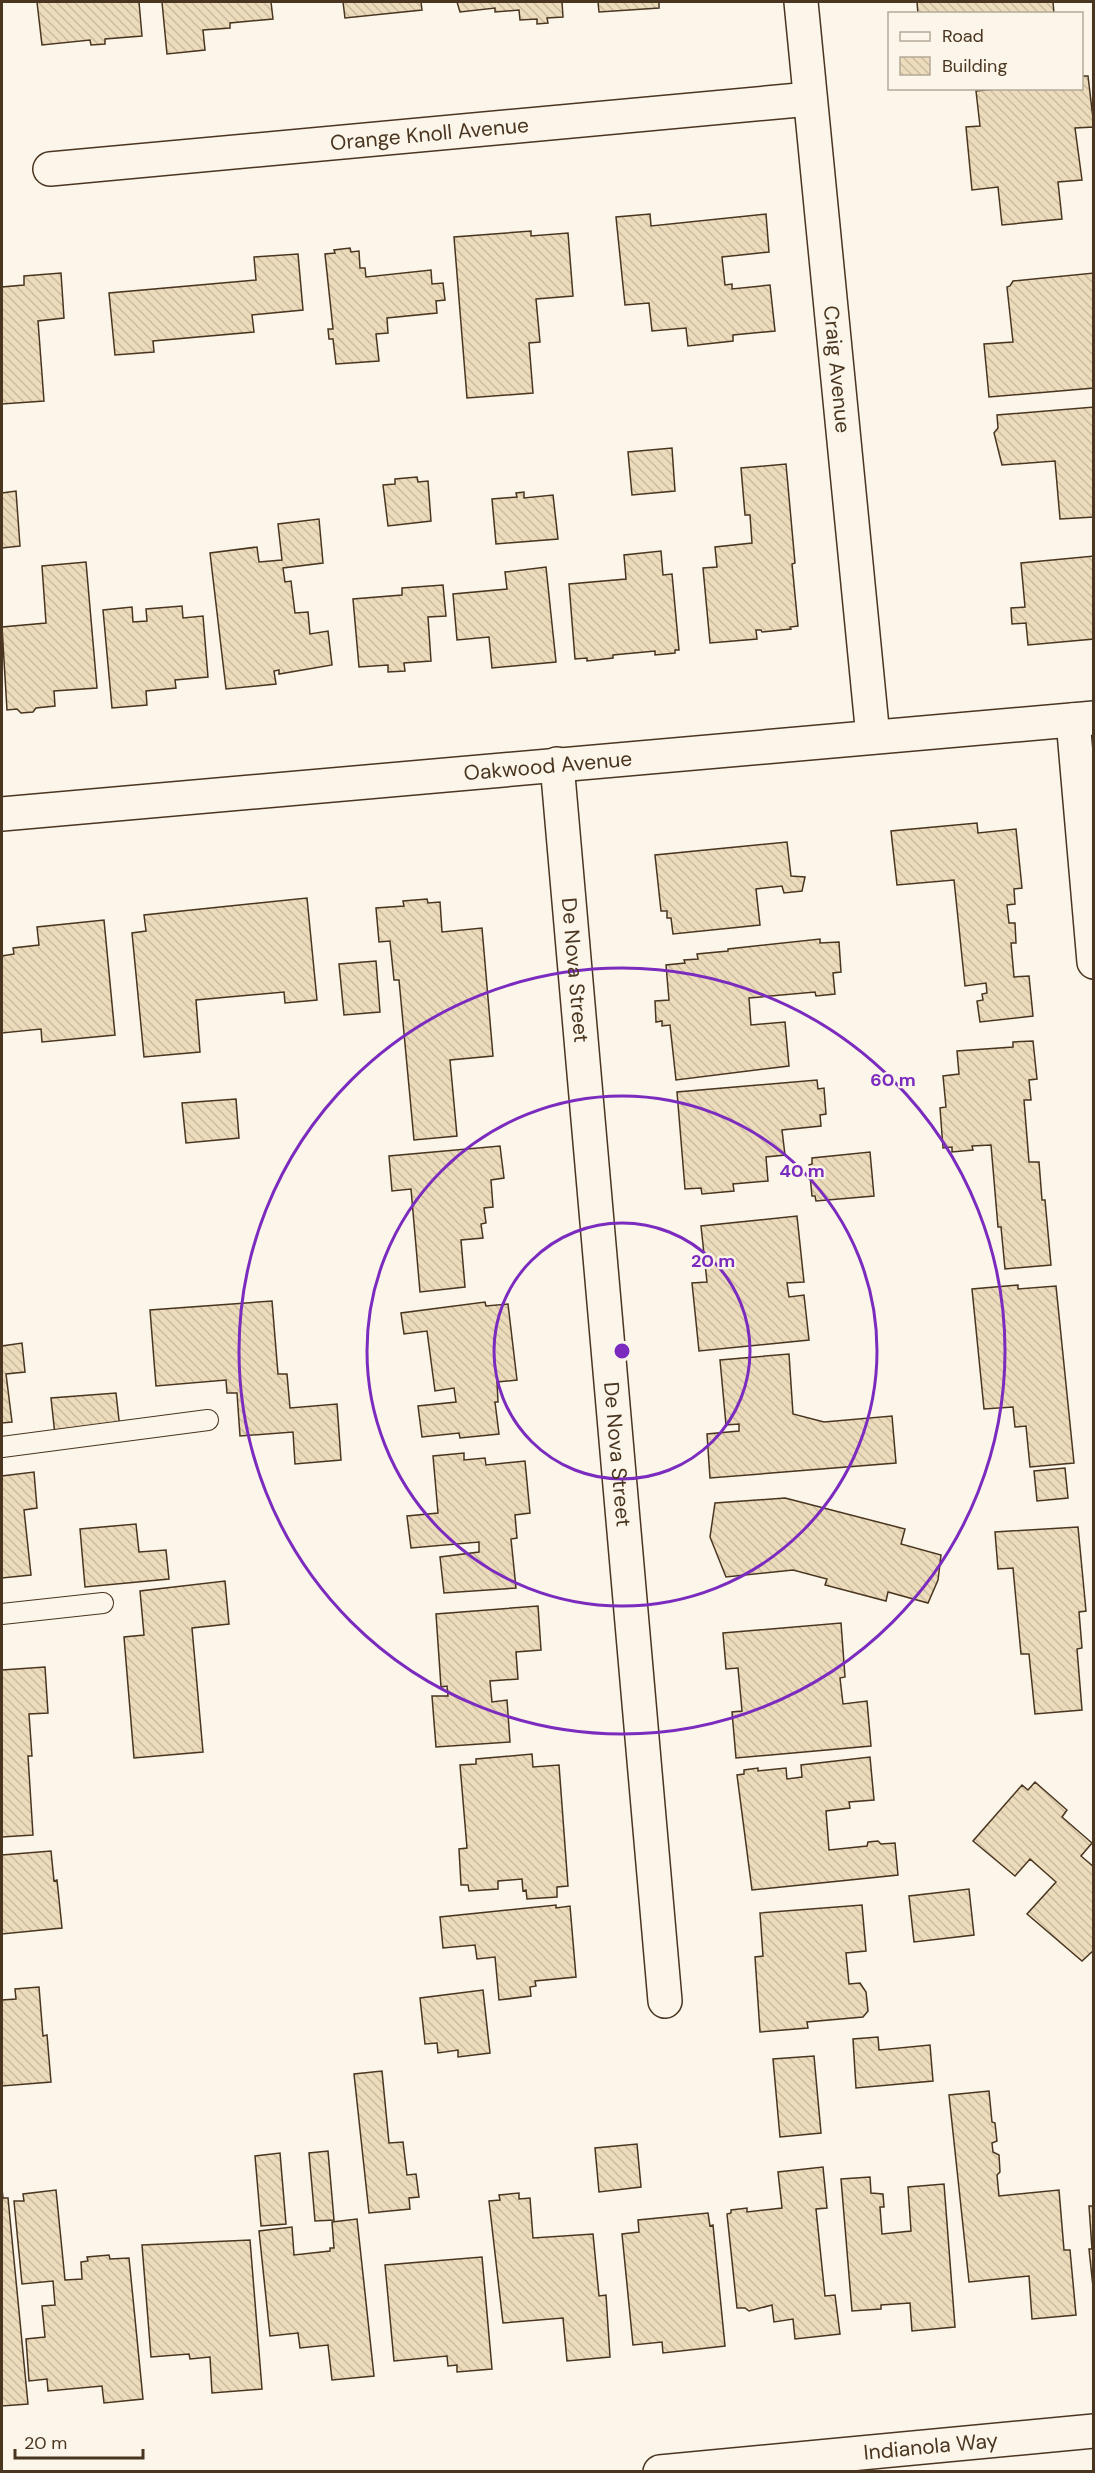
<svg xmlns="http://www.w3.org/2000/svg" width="1095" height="2473" font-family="'DM Sans',sans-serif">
  <defs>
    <pattern id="building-back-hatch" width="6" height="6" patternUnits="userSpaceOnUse" patternTransform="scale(1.5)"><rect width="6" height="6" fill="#ecdcbc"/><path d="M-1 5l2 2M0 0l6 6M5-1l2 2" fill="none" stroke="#ccbda1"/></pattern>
  </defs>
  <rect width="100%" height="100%" fill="#fbf6e9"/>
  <path fill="url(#building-back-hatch)" stroke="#4a3520" stroke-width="1.5" d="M 37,2 L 139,2 L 142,36 L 105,39 L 105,44 L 91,45 L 90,40 L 42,45 Z
    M 162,2 L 271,2 L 273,19 L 230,23 L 230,28 L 203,30 L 205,50 L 167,54 Z
    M 343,2 L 421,2 L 422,10 L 345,18 Z
    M 457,2 L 562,2 L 563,17 L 547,18 L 548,23 L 537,24 L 537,19 L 520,20 L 519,10 L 495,12 L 495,8 L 460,12 Z
    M 598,2 L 659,2 L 659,8 L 599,12 Z
    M 917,2 L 1053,2 L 1054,14 L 918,14 Z
    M 1082,76 L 1088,76 L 1094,127 L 1075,128 L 1082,180 L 1058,182 L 1062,219 L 1002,225 L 998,187 L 972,190 L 966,127 L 980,126 L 976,91 L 1005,88 L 1082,88 Z
    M 650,214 L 651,226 L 766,214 L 769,252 L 722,257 L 725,285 L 732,284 L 732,289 L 770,285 L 775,331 L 733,335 L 733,341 L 688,346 L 686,328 L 652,331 L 649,303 L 625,305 L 616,217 Z
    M 531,231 L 531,236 L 568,233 L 573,296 L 536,299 L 540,342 L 529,343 L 533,393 L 467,398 L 454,237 Z
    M 350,248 L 351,252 L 359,251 L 360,268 L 365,268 L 366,277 L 431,270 L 432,284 L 443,283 L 445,300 L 436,301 L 437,313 L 387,318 L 388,333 L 376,334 L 379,361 L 336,364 L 333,339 L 329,339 L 328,329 L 333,329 L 325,254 L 335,253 L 334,250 Z
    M 298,254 L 303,310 L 252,315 L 254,332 L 153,341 L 154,352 L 115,355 L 109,293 L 256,280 L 254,257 Z
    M 61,273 L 64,318 L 38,321 L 44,401 L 2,404 L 2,287 L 24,285 L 24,276 Z
    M 1094,273 L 1094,388 L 989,397 L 984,344 L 1013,342 L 1007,287 L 1010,286 L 1013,281 Z
    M 1094,407 L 1094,517 L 1060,519 L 1055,461 L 1002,465 L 994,433 L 998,428 L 997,415 Z
    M 672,448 L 675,491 L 632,495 L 628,452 Z
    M 786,464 L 795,563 L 792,564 L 798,626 L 790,627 L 791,629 L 762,632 L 761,630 L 756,630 L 757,639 L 710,643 L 703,568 L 717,567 L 715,547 L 752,543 L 750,515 L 745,515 L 741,468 Z
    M 417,477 L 418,482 L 428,481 L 431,521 L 388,526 L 383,485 L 395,484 L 395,479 Z
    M 16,491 L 20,546 L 2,548 L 2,493 Z
    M 524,492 L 524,498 L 553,495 L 558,539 L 496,544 L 492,499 L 517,497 L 516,493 Z
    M 319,519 L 323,563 L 283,568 L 285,582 L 291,581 L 295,613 L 308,612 L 310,634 L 328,631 L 332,665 L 279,674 L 279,670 L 274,671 L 276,684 L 226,689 L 210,553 L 257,547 L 259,562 L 282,560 L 278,524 Z
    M 661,551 L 663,575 L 672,574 L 679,650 L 675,650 L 675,653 L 655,655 L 655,651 L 613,655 L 613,658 L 587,661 L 587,658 L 575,659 L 569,584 L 626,579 L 624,555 Z
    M 1094,556 L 1094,639 L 1028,645 L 1026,623 L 1012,624 L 1011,608 L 1025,607 L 1021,563 Z
    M 86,562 L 97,688 L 54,691 L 55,706 L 36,708 L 33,712 L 21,713 L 17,709 L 7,710 L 2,627 L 46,623 L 42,566 Z
    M 546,567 L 556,662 L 492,668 L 489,637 L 457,640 L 453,594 L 507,589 L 505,572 Z
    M 443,585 L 446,616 L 428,617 L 431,661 L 404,663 L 405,671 L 388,672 L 388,665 L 359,667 L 353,599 L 402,595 L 402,588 Z
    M 182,606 L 183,618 L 203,616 L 208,677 L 175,680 L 176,688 L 146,691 L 147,705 L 112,708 L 103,610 L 132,607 L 133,622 L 147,621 L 146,609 Z
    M 977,823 L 978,833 L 1016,829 L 1022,888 L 1014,889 L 1015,904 L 1007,905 L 1009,923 L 1015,923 L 1016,943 L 1011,943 L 1014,977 L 1029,976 L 1033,1016 L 980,1022 L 977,1001 L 983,1000 L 982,994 L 987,993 L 986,983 L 965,986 L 954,880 L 897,885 L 891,831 Z
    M 787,842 L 791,876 L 805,877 L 802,891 L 784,893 L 782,886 L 756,889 L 760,925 L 673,934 L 671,918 L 667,918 L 667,911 L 661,911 L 655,855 Z
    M 307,898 L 317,1000 L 285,1003 L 284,992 L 196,1000 L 200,1052 L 144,1057 L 132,933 L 146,931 L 144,915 Z
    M 427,899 L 428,903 L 440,902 L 442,932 L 482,928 L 493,1056 L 450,1060 L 457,1136 L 414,1140 L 399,980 L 394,980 L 390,941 L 379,942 L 376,908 L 404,906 L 403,901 Z
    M 104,920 L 115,1035 L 42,1042 L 41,1029 L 2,1033 L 2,956 L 14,954 L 13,948 L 39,945 L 37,927 Z
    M 820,939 L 820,943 L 839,942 L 841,972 L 833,973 L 835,994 L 816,996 L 815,992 L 749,998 L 751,1025 L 785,1022 L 789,1066 L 676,1080 L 670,1025 L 662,1026 L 662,1021 L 656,1022 L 655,1001 L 669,1000 L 666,965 L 685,963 L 684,960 L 698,959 L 697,954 L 728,951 L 728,949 Z
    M 376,961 L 380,1012 L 344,1015 L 339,964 Z
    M 1033,1041 L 1037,1079 L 1029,1080 L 1031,1100 L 1024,1100 L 1029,1162 L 1039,1162 L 1042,1200 L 1045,1200 L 1051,1265 L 1005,1269 L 1001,1227 L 998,1227 L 991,1145 L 972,1146 L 973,1150 L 952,1152 L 952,1147 L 943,1148 L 940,1108 L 946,1107 L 943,1076 L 959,1074 L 957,1051 L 1013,1047 L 1013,1042 Z
    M 817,1080 L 818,1089 L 824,1088 L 826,1114 L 820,1115 L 821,1126 L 782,1130 L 785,1155 L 766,1157 L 768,1181 L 733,1184 L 734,1191 L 702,1194 L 701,1188 L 685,1189 L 677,1092 Z
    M 236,1099 L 239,1138 L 186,1143 L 182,1103 Z
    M 500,1146 L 504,1178 L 491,1180 L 493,1207 L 484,1208 L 486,1223 L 481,1224 L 483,1238 L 461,1240 L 465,1287 L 420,1292 L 411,1189 L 392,1191 L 389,1156 Z
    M 870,1152 L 874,1196 L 816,1201 L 815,1196 L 812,1196 L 809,1165 L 812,1164 L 812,1158 Z
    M 797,1216 L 804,1282 L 787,1283 L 789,1297 L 804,1295 L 809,1340 L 699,1351 L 692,1283 L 707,1282 L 701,1226 Z
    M 1018,1285 L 1018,1289 L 1056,1286 L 1074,1463 L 1030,1467 L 1026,1426 L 1015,1427 L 1013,1407 L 984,1409 L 972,1289 Z
    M 272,1301 L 278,1374 L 287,1374 L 290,1408 L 337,1404 L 341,1460 L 295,1464 L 293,1432 L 240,1436 L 237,1393 L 227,1393 L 226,1380 L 156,1386 L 150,1310 Z
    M 485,1302 L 486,1306 L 508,1304 L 517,1380 L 497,1382 L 498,1402 L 495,1402 L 499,1434 L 460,1438 L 459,1433 L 422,1437 L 418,1406 L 456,1402 L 454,1388 L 435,1391 L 427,1331 L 404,1334 L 401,1313 Z
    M 22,1343 L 25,1372 L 6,1374 L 12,1422 L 2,1423 L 2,1346 Z
    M 789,1354 L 793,1414 L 824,1422 L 892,1416 L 896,1463 L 710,1478 L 707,1434 L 739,1431 L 739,1424 L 726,1425 L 720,1360 Z
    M 116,1393 L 120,1429 L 55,1435 L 51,1398 Z
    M 464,1453 L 464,1460 L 485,1458 L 486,1465 L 525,1461 L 530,1513 L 515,1515 L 517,1538 L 511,1539 L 516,1588 L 444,1593 L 440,1557 L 479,1552 L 479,1542 L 411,1548 L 407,1516 L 438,1513 L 433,1456 Z
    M 1065,1468 L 1068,1498 L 1037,1501 L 1034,1471 Z
    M 34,1472 L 37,1508 L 24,1510 L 31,1575 L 2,1578 L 2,1476 Z
    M 785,1498 L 905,1529 L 901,1544 L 941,1555 L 938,1580 L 928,1603 L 888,1592 L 886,1601 L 825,1585 L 827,1579 L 793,1570 L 726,1577 L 710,1537 L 715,1503 Z
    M 136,1524 L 139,1552 L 166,1550 L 169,1579 L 85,1587 L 80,1529 Z
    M 1078,1527 L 1086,1611 L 1079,1612 L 1082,1648 L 1077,1649 L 1082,1710 L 1035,1714 L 1029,1654 L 1021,1654 L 1013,1568 L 998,1569 L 995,1532 Z
    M 225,1581 L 229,1624 L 192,1628 L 203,1752 L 134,1758 L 124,1637 L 144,1635 L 140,1591 Z
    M 538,1606 L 541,1650 L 516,1652 L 518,1679 L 490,1681 L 492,1702 L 507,1700 L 510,1742 L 436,1747 L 432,1696 L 448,1696 L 447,1686 L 441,1687 L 436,1614 Z
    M 841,1623 L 845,1677 L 840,1678 L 843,1704 L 867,1701 L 871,1746 L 736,1758 L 732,1712 L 742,1711 L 738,1668 L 726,1669 L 723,1633 Z
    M 45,1667 L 48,1713 L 29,1714 L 32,1756 L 28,1756 L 33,1835 L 2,1837 L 2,1670 Z
    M 532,1754 L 533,1767 L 559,1765 L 568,1886 L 557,1887 L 557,1897 L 527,1899 L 526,1890 L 523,1891 L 522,1879 L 498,1881 L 498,1889 L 469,1891 L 468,1885 L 461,1885 L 459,1849 L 467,1848 L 460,1765 L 476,1764 L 476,1759 Z
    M 870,1757 L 874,1800 L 849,1802 L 850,1808 L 826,1811 L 829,1850 L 867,1846 L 868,1842 L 878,1841 L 881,1844 L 895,1843 L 898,1875 L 752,1890 L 737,1775 L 744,1774 L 744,1770 L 758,1768 L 758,1771 L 786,1768 L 787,1779 L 802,1777 L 801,1765 Z
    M 1035,1782 L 1067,1810 L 1062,1817 L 1092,1843 L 1081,1856 L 1094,1867 L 1094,1950 L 1082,1961 L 1027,1914 L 1056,1882 L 1030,1859 L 1015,1876 L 973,1841 L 1022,1785 L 1028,1790 Z
    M 51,1851 L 54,1881 L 57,1880 L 62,1928 L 2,1934 L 2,1855 Z
    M 969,1889 L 974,1935 L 914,1942 L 909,1896 Z
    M 556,1905 L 556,1908 L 570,1906 L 576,1977 L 535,1981 L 536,1986 L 530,1987 L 531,1996 L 499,2000 L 495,1957 L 477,1959 L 475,1945 L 443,1948 L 440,1917 Z
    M 862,1905 L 866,1951 L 846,1953 L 849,1984 L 860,1983 L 866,1992 L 868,2011 L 863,2017 L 807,2022 L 808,2028 L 760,2032 L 755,1957 L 763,1956 L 760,1913 Z
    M 39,1987 L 43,2036 L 47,2035 L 51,2082 L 2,2086 L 2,2000 L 16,1999 L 15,1989 Z
    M 483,1990 L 490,2053 L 458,2057 L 458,2050 L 438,2053 L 437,2043 L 425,2044 L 420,1998 Z
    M 878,2037 L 879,2050 L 930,2045 L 933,2081 L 856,2088 L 853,2039 Z
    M 814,2056 L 821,2133 L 780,2137 L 773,2059 Z
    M 382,2071 L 389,2143 L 403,2142 L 407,2175 L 416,2174 L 419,2197 L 409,2198 L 410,2209 L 369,2213 L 354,2074 Z
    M 989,2091 L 992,2122 L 995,2123 L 997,2141 L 992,2143 L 993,2152 L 999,2155 L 1000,2172 L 997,2175 L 999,2196 L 1059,2190 L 1064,2250 L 1070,2250 L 1076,2315 L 1032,2319 L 1029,2276 L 969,2282 L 949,2095 Z
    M 637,2144 L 641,2187 L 599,2192 L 595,2148 Z
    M 328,2151 L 334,2220 L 315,2221 L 309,2153 Z
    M 280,2153 L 286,2224 L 261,2226 L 255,2156 Z
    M 823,2167 L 827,2208 L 816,2209 L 825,2296 L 835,2295 L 840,2334 L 795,2339 L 793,2319 L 774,2322 L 772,2305 L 749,2311 L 745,2308 L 737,2308 L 727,2214 L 731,2213 L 731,2210 L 747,2208 L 747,2212 L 782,2208 L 778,2172 Z
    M 870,2177 L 871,2193 L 883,2194 L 884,2207 L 880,2207 L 882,2234 L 911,2231 L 908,2187 L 944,2184 L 955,2327 L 912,2331 L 910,2303 L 881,2305 L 881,2309 L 852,2311 L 841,2179 Z
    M 2,2189 L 3,2198 L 8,2198 L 28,2404 L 2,2406 Z
    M 56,2190 L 65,2280 L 82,2279 L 81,2262 L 88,2261 L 87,2257 L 109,2255 L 110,2259 L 129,2258 L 143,2399 L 104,2403 L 102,2386 L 48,2391 L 47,2379 L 29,2381 L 26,2339 L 45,2337 L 42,2306 L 55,2305 L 53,2281 L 22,2284 L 14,2201 L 24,2201 L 23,2194 Z
    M 519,2193 L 519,2199 L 530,2198 L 533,2238 L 593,2234 L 599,2296 L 606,2295 L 610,2357 L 567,2361 L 563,2318 L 503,2323 L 489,2201 L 500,2200 L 499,2195 Z
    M 1089,2206 L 1094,2206 L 1093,2287 L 1089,2249 L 1092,2249 Z
    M 708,2213 L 710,2226 L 713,2225 L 725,2346 L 663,2353 L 662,2342 L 633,2345 L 622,2234 L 639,2232 L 638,2220 Z
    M 357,2219 L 374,2376 L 332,2380 L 328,2345 L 300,2348 L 298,2333 L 270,2336 L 259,2231 L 292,2227 L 294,2255 L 330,2251 L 330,2248 L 334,2248 L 332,2222 Z
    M 250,2240 L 262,2389 L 212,2393 L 210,2357 L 190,2359 L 189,2354 L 151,2357 L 142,2245 Z
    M 482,2257 L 492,2369 L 457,2372 L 457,2365 L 448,2366 L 447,2356 L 394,2361 L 385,2265 Z"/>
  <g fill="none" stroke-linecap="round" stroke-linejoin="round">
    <g stroke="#4a3520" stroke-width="22">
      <path id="service" d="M 2,1447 L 208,1420
        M 2,1614 L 103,1603"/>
    </g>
    <g stroke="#4a3520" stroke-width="36">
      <g id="minor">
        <path id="s1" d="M 801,2 L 873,737"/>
        <path id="s2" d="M 50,169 L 810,99"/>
        <path d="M 1073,720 L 1094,962"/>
        <path id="s3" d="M 557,764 L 665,2001"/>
        <path id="s4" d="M 660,2472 L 1094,2431"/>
      </g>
    </g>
    <g stroke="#4a3520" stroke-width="36">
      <g id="tertiary">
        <path id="s5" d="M 2,814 L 1094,718"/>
      </g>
    </g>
    <use href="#service" stroke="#fbf6e9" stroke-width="20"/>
    <use href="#minor" stroke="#fbf6e9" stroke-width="33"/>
    <use href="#tertiary" stroke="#fbf6e9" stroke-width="33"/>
  </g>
  <g fill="none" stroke="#7b2cbf" stroke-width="3">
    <circle cx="622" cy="1351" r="128"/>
    <circle cx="622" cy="1351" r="255"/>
    <circle cx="622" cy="1351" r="383"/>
  </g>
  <g text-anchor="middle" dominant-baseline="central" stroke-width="4.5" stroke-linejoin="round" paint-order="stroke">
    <g font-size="21" fill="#4a3520" stroke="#fbf6e9">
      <text stroke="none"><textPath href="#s2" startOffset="381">Orange Knoll Avenue</textPath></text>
      <text stroke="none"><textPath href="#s1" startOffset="369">Craig Avenue</textPath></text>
      <text stroke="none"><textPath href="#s5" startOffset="548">Oakwood Avenue</textPath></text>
      <text stroke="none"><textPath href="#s3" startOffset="207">De Nova Street</textPath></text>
      <text stroke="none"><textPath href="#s3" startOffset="693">De Nova Street</textPath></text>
      <text stroke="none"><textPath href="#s4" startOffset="272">Indianola Way</textPath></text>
    </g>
  </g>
  <circle cx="622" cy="1351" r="9" fill="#7b2cbf" stroke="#fbf6e9" stroke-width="3"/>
  <g font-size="18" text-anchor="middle" font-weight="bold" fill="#7b2cbf" stroke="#fbf6e9" stroke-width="4.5" stroke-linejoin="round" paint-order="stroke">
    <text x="893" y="1086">60 m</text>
    <text x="802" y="1177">40 m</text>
    <text x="713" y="1267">20 m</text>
  </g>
  <rect width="1095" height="2473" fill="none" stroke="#4a3520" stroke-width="6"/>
  <rect x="888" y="12" width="195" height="78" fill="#fbf6e9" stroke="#b4a999" stroke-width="1.5"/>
  <rect x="900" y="32" width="30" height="9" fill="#fbf6e9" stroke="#b4a999" stroke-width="1.5"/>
  <text x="942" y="42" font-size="18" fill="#4a3520">Road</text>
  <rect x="900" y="57" width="30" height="18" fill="url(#building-back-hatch)" stroke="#b4a999" stroke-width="1.5"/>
  <text x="942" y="72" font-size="18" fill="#4a3520">Building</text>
  <path d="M15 2449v9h128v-9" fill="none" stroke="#4a3520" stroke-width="3"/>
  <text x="24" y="2449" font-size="18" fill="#4a3520" stroke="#fbf6e9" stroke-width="4.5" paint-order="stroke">20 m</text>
</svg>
